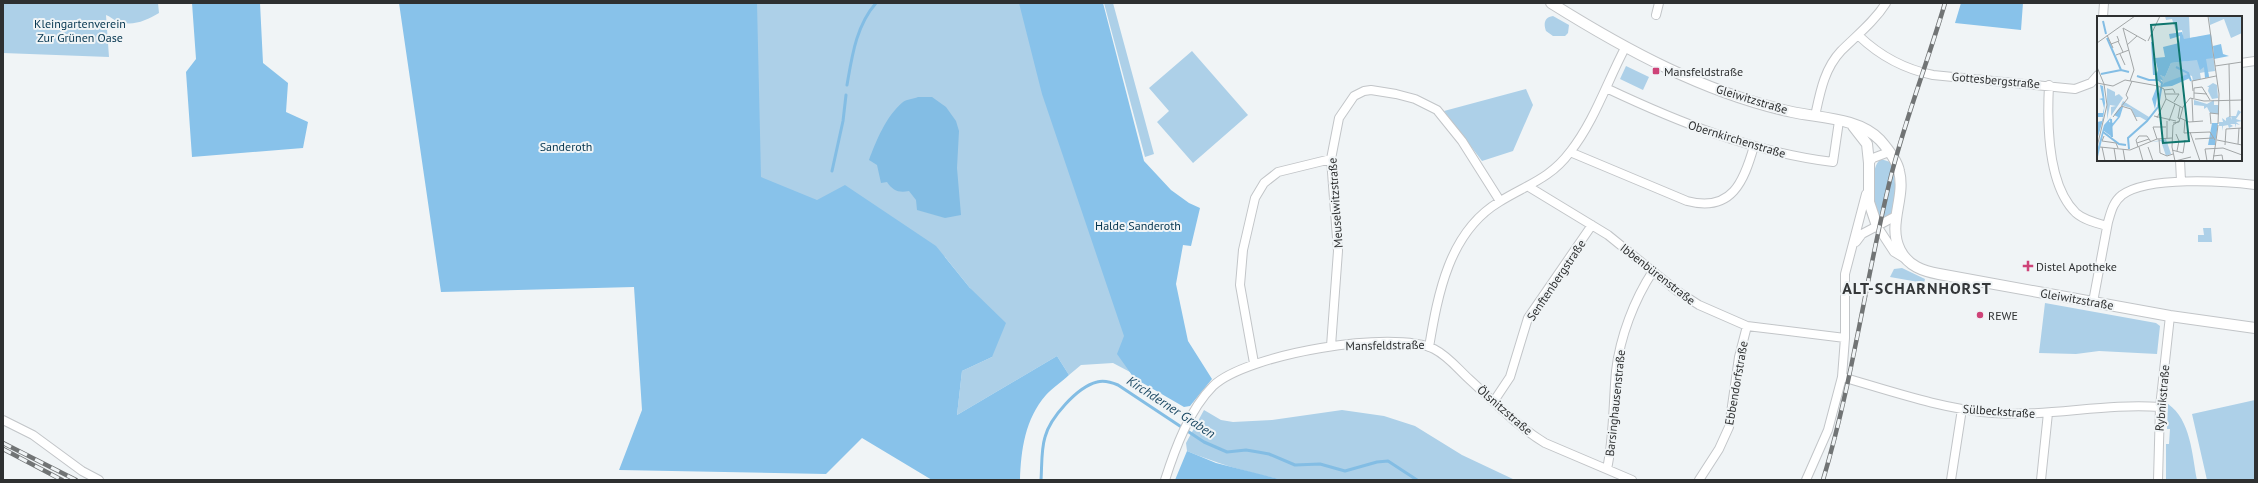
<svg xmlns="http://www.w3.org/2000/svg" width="2258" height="483" font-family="'PT Sans',sans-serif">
  <rect width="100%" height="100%" fill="#f0f4f6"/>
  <path fill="#add0e8" d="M 3,3 L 158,3 L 159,13 C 146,21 131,27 117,21 C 113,20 110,16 106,15 L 109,57 L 3,53 Z
    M 754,3 L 1032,3 L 1124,321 L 1130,372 L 1113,363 L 1081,365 L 1069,375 L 1057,356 L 957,415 L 962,371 L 992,357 L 970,288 L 945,257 L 757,188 Z
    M 1104,3 L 1113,3 L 1154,154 L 1145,157 Z
    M 1553,16 L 1569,25 L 1568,33 L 1565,36 L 1553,36 L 1546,31 C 1543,23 1545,17 1553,16 Z
    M 1192,51 L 1248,115 L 1193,163 L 1157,122 L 1169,111 L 1149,88 Z
    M 1626,66 L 1649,77 L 1643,90 L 1620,79 Z
    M 1526,89 L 1533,105 L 1513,151 L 1482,161 L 1444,111 Z
    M 1881,159 L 1890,162 C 1895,176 1903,215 1883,218 C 1870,213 1869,166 1881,159 Z
    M 2203,228 L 2211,228 L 2212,242 L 2198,242 L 2198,235 L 2204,235 Z
    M 1902,268 L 1925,279 L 1924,283 L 1890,277 L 1894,269 Z
    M 2045,303 L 2156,323 L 2160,326 L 2157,354 L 2099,351 L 2076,354 L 2039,353 Z
    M 2255,400 L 2255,480 L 2207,480 L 2192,414 Z
    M 2168,404 C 2191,420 2192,455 2197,480 L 2166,480 L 2166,444 L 2169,444 L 2170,429 L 2167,429 Z
    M 1204,410 L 1221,420 L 1233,422 L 1272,420 L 1342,410 L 1384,416 L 1415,426 L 1462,455 L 1515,480 L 1283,480 C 1250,473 1218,464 1187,451 L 1186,443 Z"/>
  <path fill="#88c2ea" d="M 192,3 L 260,3 L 263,63 L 288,83 L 286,112 L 308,122 L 303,148 L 192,157 L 186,72 L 196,59 Z
    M 399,3 L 757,3 L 761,177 L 817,200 L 845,185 L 936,246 L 970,288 L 1006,323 L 992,357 L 962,371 L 957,415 L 1057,356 L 1069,375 C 1062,382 1052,388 1046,395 C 1025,419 1021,450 1020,480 L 932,480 L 862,438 L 826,474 L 619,470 L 642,410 L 634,287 L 441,292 Z
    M 1019,3 L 1103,3 L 1144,161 L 1171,190 L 1189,203 L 1200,208 L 1191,246 L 1183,245 L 1176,284 L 1188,341 L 1212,379 L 1190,406 L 1184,407 L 1134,378 L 1117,354 L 1124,336 L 1042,94 Z
    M 1961,3 L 2023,3 L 2021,30 L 1955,23 Z
    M 1187,451 L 1216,463 L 1283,480 L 1175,480 Z"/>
  <path fill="#83bde4" d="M 918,97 L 932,97 L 946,107 L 956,121 L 959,131 L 957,168 L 961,215 L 945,218 L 917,210 L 916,200 L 909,191 C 899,193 893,191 887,182 L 881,183 L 877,165 L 869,160 C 876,141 886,116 903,102 C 907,99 913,99 918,97 Z"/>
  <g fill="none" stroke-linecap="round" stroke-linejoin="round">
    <path stroke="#83bde4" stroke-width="3" d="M 847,85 C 852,56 856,26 876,3
      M 832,171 L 843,121 L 846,95
      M 1041,480 C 1042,466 1041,450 1045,437 C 1050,418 1077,387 1097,382 C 1104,380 1111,382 1118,385 L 1204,442 L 1227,452 L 1246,450 L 1258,452 L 1269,454 L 1295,465 L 1320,464 L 1345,471 L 1377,462 L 1388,461 L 1417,480"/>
    <g stroke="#c2c5c8" stroke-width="10">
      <path id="minor" d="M 1656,15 L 1659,3
        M 2103,17 L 2104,3
        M 1859,36 C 1880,56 1904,69 1933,75 L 2075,89 L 2091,83 L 2098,75
        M 2241,63 L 2255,61
        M 2049,85 C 2047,123 2047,185 2076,213 C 2084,220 2096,223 2107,226
        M 1606,88 C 1678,122 1752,152 1833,162 L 1839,121
        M 1815,116 C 1820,93 1824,69 1841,51 C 1857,35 1874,22 1886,3
        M 1570,152 L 1687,201 C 1732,213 1744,181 1754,146
        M 2180,160 L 2181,181
        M 1869,163 L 1873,158 L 1889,152
        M 1529,187 L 1608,235 L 1677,291 L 1699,305 L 1747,326 L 1845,338
        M 1877,226 L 1894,252 L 1904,258
        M 1856,242 L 1862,234 L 1896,216
        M 2093,302 L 2108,222 C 2111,212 2113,202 2122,195 C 2148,176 2224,181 2255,185
        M 1331,346 L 1338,251 L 1331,159 L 1339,118 L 1354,96 L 1364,91 L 1371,90 L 1396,94 L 1415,99 L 1437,110 L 1462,141 L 1500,201
        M 1429,347 C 1438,294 1449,232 1499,202 C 1526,185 1550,179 1570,152 C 1594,122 1607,82 1625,48
        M 1254,363 L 1240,285 L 1243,250 L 1255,198 L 1264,183 L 1278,172 L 1331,159
        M 1842,377 C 1891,391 1942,409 1993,413 C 2049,417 2104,403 2160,407
        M 1494,401 L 1510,377 L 1528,318 L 1592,225
        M 3,420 L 33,435 L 82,471 L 99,480
        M 1607,469 C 1614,437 1613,404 1616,371 C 1620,337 1634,300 1653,271
        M 1165,480 C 1175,449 1189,410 1213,386 C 1246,354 1394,329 1434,349 C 1448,356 1458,369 1469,379 C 1493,401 1517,426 1545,443 L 1632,480
        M 1699,480 L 1719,449 L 1729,427 L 1739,357 L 1747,326
        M 1806,480 L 1828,430 L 1842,377 L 1845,338 L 1845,274 L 1866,194
        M 1951,480 L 1962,409
        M 2041,480 L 2048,413
        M 2158,480 L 2160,407 L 2170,316"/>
    </g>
    <g stroke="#c2c5c8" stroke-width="12">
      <path id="tertiary" d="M 1551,3 C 1626,50 1705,93 1792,112 C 1820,118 1859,118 1880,140 C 1887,148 1897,160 1899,171 C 1906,198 1887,224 1900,250 C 1908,266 1923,271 1939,274 L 2170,316 L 2255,328
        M 1853,126 L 1867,144 L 1869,163 L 1869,202 L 1877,226"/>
    </g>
    <use href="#minor" stroke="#fff" stroke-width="8"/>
    <use href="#tertiary" stroke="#fff" stroke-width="10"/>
    <g stroke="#717475" stroke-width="4.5">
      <path id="rail" d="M 3,443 L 76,480
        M 3,449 L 62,480
        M 1823,480 C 1853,380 1866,277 1891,176 C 1906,117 1928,61 1945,3"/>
    </g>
    <use href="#rail" stroke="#f0f4f6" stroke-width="3" stroke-dasharray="9" stroke-linecap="butt"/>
  </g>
  <g fill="#ce4378" stroke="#f0f4f6" stroke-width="1.5">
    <rect x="1652" y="67" width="8" height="8" rx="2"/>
    <path d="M2026 260h4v4h4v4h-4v4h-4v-4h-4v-4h4z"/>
    <circle cx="1980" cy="315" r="4"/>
  </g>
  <g text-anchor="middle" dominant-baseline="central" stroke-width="4" stroke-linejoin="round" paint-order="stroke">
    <g font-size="12" fill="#04354f" stroke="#f0f4f6">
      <text x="80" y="23">Kleingartenverein<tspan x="80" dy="14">Zur Grünen Oase</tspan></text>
      <text x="566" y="146">Sanderoth</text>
      <text x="1138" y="225">Halde Sanderoth</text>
    </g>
    <g font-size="12" fill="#2e3031" stroke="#f0f4f6" text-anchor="start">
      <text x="1664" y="71">Mansfeldstraße</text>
      <text x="2036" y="266">Distel Apotheke</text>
      <text x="1988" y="315">REWE</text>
    </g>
    <g font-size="12" fill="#2e3031" stroke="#f0f4f6">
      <text transform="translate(1996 80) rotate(5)">Gottesbergstraße</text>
      <text transform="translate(1752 99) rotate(17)">Gleiwitzstraße</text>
      <text transform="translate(1737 139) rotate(17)">Obernkirchenstraße</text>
      <text transform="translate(1335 203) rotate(-94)">Meuselwitzstraße</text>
      <text transform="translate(1658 274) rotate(38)">Ibbenbürenstraße</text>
      <text transform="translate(1556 280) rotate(-56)">Senftenbergstraße</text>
      <text transform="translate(2077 299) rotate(10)">Gleiwitzstraße</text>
      <text transform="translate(1385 345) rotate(-1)">Mansfeldstraße</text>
      <text transform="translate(1736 383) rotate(-80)">Ebbendorfstraße</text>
      <text transform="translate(2162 398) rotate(-85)">Rybnikstraße</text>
      <text transform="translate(1615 403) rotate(-84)">Barsinghausenstraße</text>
      <text transform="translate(1505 410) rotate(41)">Ölsnitzstraße</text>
      <text transform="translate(1999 411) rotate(4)">Sülbeckstraße</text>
    </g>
    <g font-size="13" font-style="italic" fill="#1b4863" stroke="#f0f4f6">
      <text transform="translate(1171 407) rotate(33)">Kirchderner Graben</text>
    </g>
    <g font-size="16" font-weight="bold" letter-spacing="1" fill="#343739" stroke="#f0f4f6">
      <text x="1917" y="288">ALT-SCHARNHORST</text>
    </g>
  </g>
  <g transform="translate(2097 16)">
    <rect width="145" height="145" fill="#f0f4f6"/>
    <path d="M 68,0 L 92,0 L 93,22 L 114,19 L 118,55 L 111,56 L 112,61 L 108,56 L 103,57 L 104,63 L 96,65 L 95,60 L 91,59 L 66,68 L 63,59 L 68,61 L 74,47 L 90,45 L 85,14 L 79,15 L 75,3 L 69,4 ZM 112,0 L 145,0 L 145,17 L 134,22 L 127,3 L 113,9 ZM 116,67 L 120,69 L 121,82 L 115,83 L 111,75 L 112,71 L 110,71 ZM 10,72 L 18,76 L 18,80 L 22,78 L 26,82 L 14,100 L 14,91 L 19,90 L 13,89 L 10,104 ZM 97,84 L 110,88 L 117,84 L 117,89 L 121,89 L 122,98 L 113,97 L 110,91 L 107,93 L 107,90 L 97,89 ZM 26,85 L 52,101 L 50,105 L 43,101 L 38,101 L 34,92 L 24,89 ZM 141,94 L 144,96 L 139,103 L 145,105 L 139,106 L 143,109 L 139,108 L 139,112 L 138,108 L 133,108 L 136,110 L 132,112 L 131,109 L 126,110 L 125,115 L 125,110 L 122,110 L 122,106 L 126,106 L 125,102 L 129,105 L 129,102 L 133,100 L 135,104 L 134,100 L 139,100 ZM 69,123 L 74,138 L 69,140 L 64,125 L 54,126 Z" fill="#add0e8"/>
    <path d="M 85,16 L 87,23 L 114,18 L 116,42 L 109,43 L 112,61 L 108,62 L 107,51 L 103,54 L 100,44 L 74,47 L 68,61 L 63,59 L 66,64 L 58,63 L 61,54 L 58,42 L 68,41 L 66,31 L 82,27 L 83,20 L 73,23 L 72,18 ZM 124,28 L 126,38 L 132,40 L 117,43 L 116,30 ZM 91,58 L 93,62 L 75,70 L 64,71 L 67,67 ZM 3,69 L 6,70 L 8,87 L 6,104 L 0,124 L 0,106 L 5,105 L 6,101 L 0,101 L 0,97 L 6,97 L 7,92 L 5,84 L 2,83 L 6,82 L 7,89 ZM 60,70 L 62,71 L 58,93 L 55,83 ZM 23,91 L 26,91 L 23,101 L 15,111 L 15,121 L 7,115 L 0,145 L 1,131 L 7,109 L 14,101 L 12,106 L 16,107 L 21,101 L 17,99 ZM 115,107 L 121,107 L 118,129 L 111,129 Z" fill="#88c2ea"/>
    <path fill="none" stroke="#83bde4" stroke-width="2" d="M 6,5 L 9,18M 10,22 L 24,54M 55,26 L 57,59M 79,51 L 91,57 L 94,65M 4,58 L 24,54 L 32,56M 14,103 L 15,121M 6,116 L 22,128 L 29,129M 32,133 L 31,122 L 50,105 L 61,91 L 65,67 L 62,64 L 52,64 L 40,60"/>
    <path fill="none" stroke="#a2a6a7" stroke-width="1" d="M 111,0 L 122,78 L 121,108M 26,12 L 37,54 L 33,65M 26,12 L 49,25M 10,19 L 16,32M 21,25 L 26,36M 51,25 L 63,0M 0,27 L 38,0M 14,28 L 22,25 L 20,20M 30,29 L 40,20M 23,38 L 28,49M 19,39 L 32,34M 132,48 L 133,101M 118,50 L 145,46M 0,51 L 7,68 L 10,89 L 0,131M 0,67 L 16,70 L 28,64 L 61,70 L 67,73 L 69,83M 67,74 L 76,73 L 78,77M 96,75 L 95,65 L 119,60M 97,77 L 110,78M 68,78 L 82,78 L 77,86M 95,82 L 96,106M 97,82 L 97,72 L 105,71 L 113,84M 69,83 L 86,92M 24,90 L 34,93 L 40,105M 57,100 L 79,105M 16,101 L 31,82 L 29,79 L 35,65M 60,102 L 69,83M 83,102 L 92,106 L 106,105M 83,103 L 81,102 L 83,91M 70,105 L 70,122M 72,105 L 78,88M 76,107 L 82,106 L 86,91 L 93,82 L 107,85 L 145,84M 114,108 L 113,97 L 122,98M 93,116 L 103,145M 87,117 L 113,116 L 118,124M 87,117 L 88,104M 79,118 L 82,125 L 80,135M 7,120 L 5,125 L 19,127 L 21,132M 60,123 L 56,111 L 69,111M 62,123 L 63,137 L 70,140 L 76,138M 98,123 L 116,122M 120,124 L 145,129M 119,125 L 121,109M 40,127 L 52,123M 141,128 L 142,112M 128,129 L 129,113 L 145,112M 3,131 L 33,134 L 60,123 L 75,122M 5,131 L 8,145M 41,131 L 39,124 L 42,120 L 50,120 L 54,126M 42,131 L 46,145M 51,131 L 56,145M 17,132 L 19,145M 26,133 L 28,145M 108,133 L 126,132 L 145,139M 108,133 L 110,145M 75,134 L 86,137 L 88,124M 116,140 L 125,139 L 126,145M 78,145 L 75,131 L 76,109 L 82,105M 78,145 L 94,141M 116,145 L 119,125"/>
    <path fill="#0f766e" fill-opacity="0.15" stroke="#0f766e" stroke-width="2" d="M 79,7 L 92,125 L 66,127 L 54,9 Z"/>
    <rect width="145" height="145" fill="none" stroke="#2e3031" stroke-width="2"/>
  </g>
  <rect width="2258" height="483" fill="none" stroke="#2e3031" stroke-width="8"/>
</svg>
